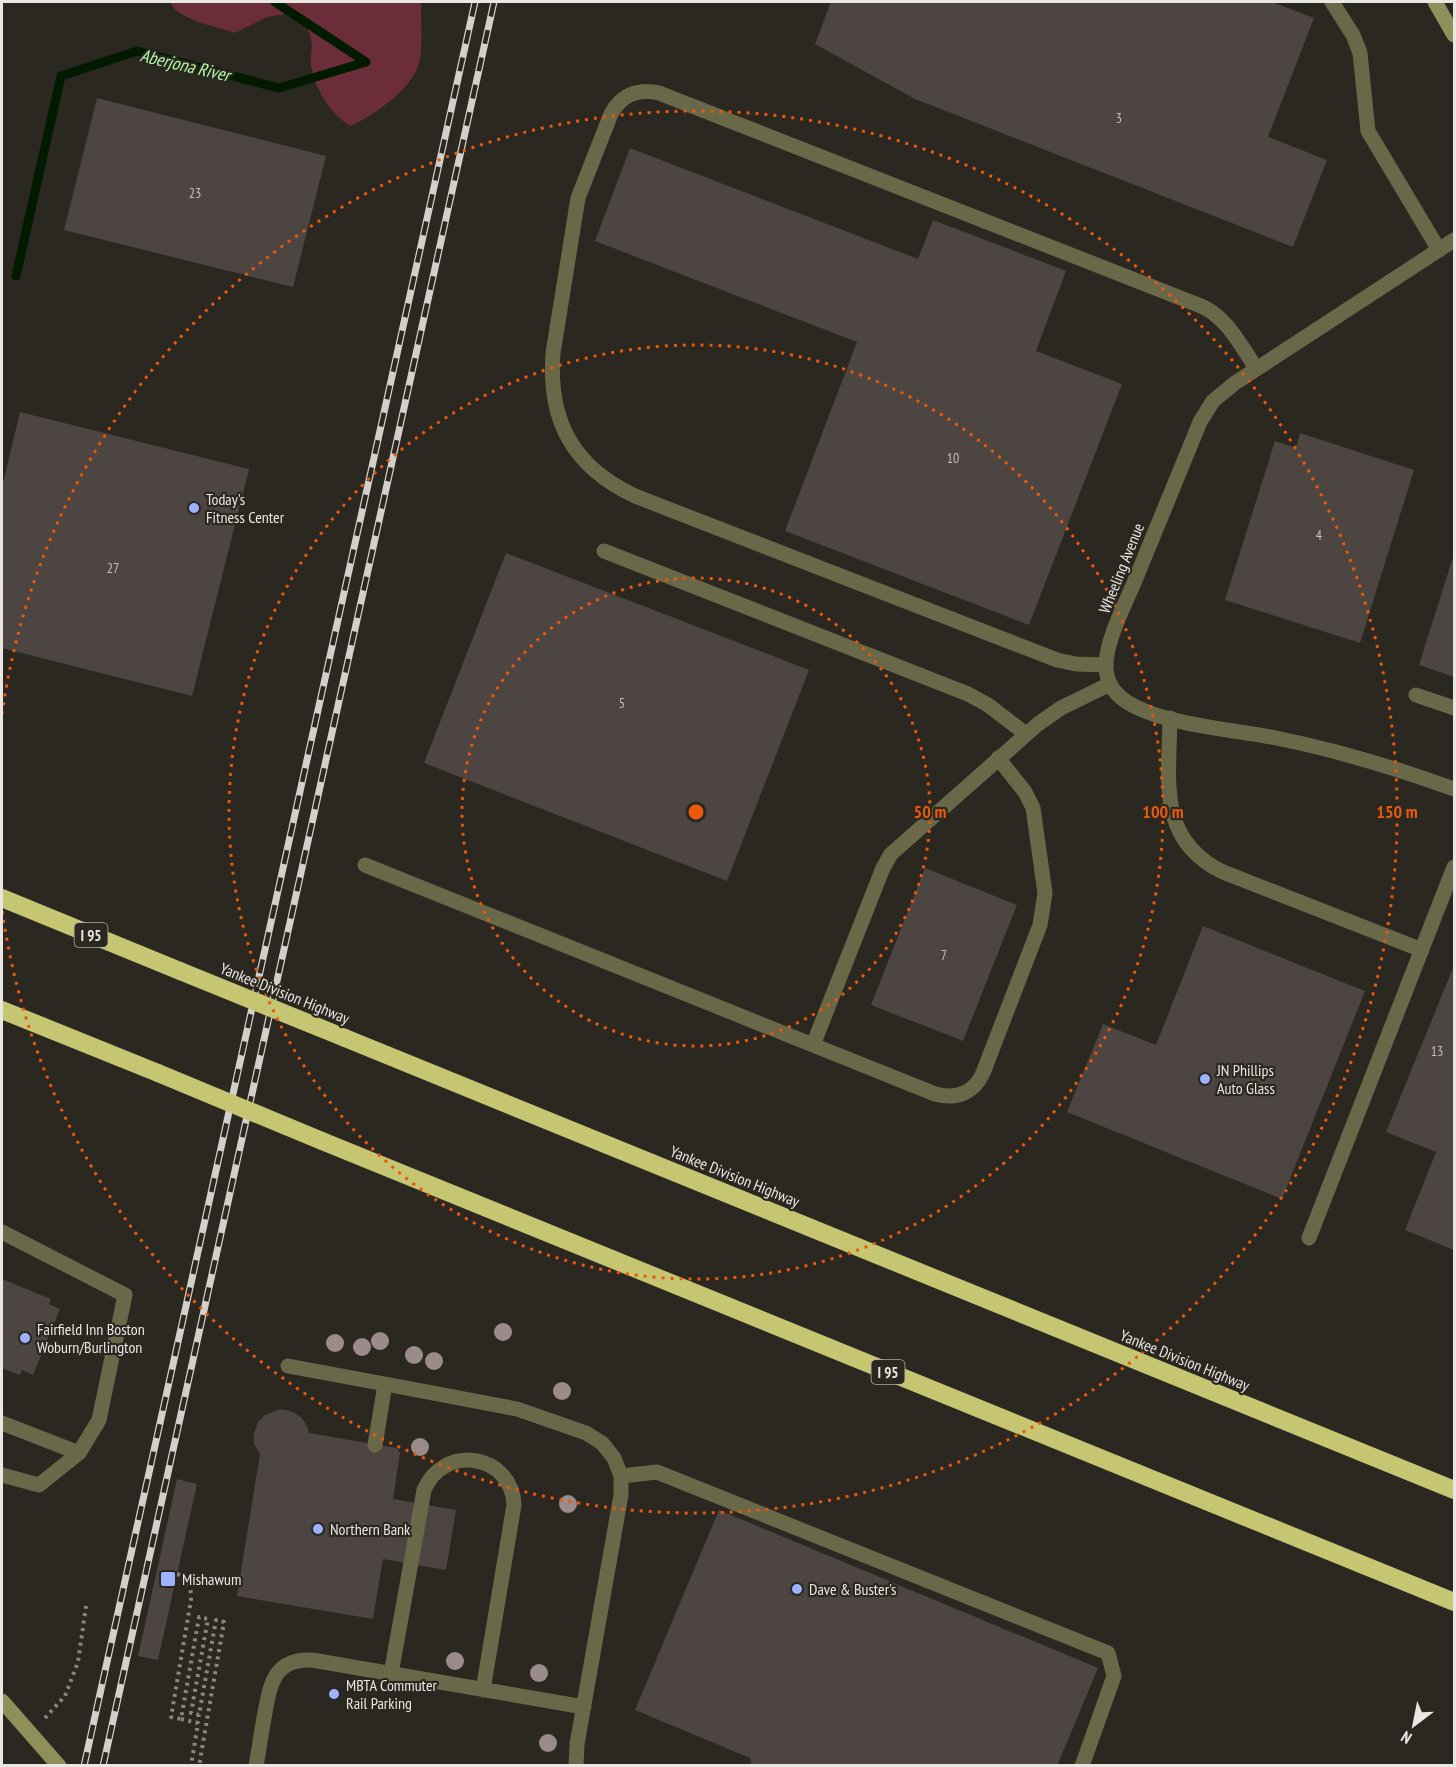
<svg xmlns="http://www.w3.org/2000/svg" width="1456" height="1767" font-family="'PT Sans Narrow',sans-serif">
  <rect width="100%" height="100%" fill="#2b2721"/>
  <path fill="#6b2d39" d="M 170,2 L 421,2 C 421,17 423,51 419,63 C 412,89 374,116 350,126 C 331,114 313,87 311,64 C 310,56 313,48 311,40 C 310,34 307,28 305,22 L 286,14 L 267,17 L 235,33 C 217,27 176,19 170,2 Z"/>
  <g fill="none" stroke-linecap="round" stroke-linejoin="round">
    <path stroke="#011a00" stroke-width="9" d="M 16,276 L 61,76 L 137,51 L 279,88 L 366,62 L 275,2"/>
  </g>
  <path fill="#4d4542" d="M 831,2 L 1272,2 L 1314,18 L 1268,137 L 1327,160 L 1293,247 L 915,99 L 815,44 Z
    M 97,98 L 326,156 L 293,287 L 64,230 Z
    M 630,148 L 918,259 L 933,220 L 1066,271 L 1036,351 L 1122,384 L 1029,625 L 785,531 L 857,342 L 595,241 Z
    M 20,412 L 249,469 L 192,696 L 2,648 L 2,487 Z
    M 1300,433 L 1414,470 L 1360,643 L 1225,600 L 1275,441 L 1296,448 Z
    M 506,553 L 809,670 L 727,881 L 424,763 Z
    M 1454,554 L 1454,677 L 1419,665 Z
    M 925,868 L 1017,905 L 963,1041 L 871,1005 Z
    M 1203,926 L 1365,991 L 1282,1199 L 1067,1112 L 1103,1024 L 1156,1045 Z
    M 1453,968 L 1454,969 L 1454,1250 L 1405,1230 L 1436,1152 L 1386,1132 Z
    M 2,1279 L 51,1299 L 49,1304 L 60,1309 L 33,1375 L 22,1370 L 20,1375 L 2,1368 Z
    M 281,1409 L 291,1411 L 301,1417 L 307,1426 L 309,1433 L 397,1448 L 400,1453 L 393,1499 L 456,1510 L 446,1570 L 383,1559 L 373,1619 L 237,1596 L 260,1454 L 254,1444 L 254,1433 L 258,1422 L 265,1415 Z
    M 177,1479 L 197,1484 L 158,1660 L 138,1656 Z
    M 719,1510 L 1098,1668 L 1057,1766 L 752,1766 L 750,1758 L 635,1710 Z"/>
  <g fill="none" stroke-linecap="round" stroke-linejoin="round">
    <path stroke="#8a8782" stroke-width="4" stroke-dasharray="3 4.5" stroke-linecap="butt" d="M 177,1574 C 190,1578 191,1588 191,1600 L 171,1717 L 181,1719 L 199,1617 L 208,1619 L 191,1713 L 199,1715 L 216,1620 L 224,1622 L 199,1766
      M 45,1718 L 65,1696 L 78,1662 L 86,1606
      M 181,1719 L 198,1723 L 191,1766"/>
    <path stroke="#696949" stroke-width="15" d="M 1332,2 L 1353,35 L 1360,53 L 1368,131 L 1439,250
      M 604,551 L 968,694 L 988,705 L 1026,734
      M 1106,665 L 1076,664 L 1057,660 L 635,496 C 573,467 548,421 553,353 L 578,198 L 611,114 C 621,95 638,88 659,93 L 1201,306 C 1227,317 1241,346 1256,368
      M 1416,695 L 1454,708
      M 1170,718 C 1169,781 1157,840 1223,872 L 1422,950
      M 365,865 L 935,1094 C 956,1100 974,1093 983,1073 L 1040,925 L 1045,893 L 1033,808 L 1025,792 L 998,758
      M 813,1045 L 883,868 L 891,854 L 1038,724 L 1061,708 L 1110,684
      M 2,1232 L 125,1295 L 99,1420 L 79,1453 L 2,1423
      M 1309,1238 L 1454,867
      M 288,1366 L 385,1384
      M 375,1445 L 385,1384 L 517,1409 L 586,1433 L 602,1443 L 614,1458 L 621,1476 L 621,1495 L 577,1744 L 576,1766
      M 2,1475 L 39,1485 L 79,1453
      M 621,1476 L 657,1472 L 1108,1653 L 1114,1676 L 1082,1766
      M 391,1674 L 424,1490 C 444,1443 512,1454 514,1505 L 483,1690
      M 256,1766 C 259,1750 261,1734 264,1718 C 270,1687 272,1658 312,1660 L 584,1707"/>
    <path stroke="#696949" stroke-width="15" d="M 1454,240 L 1235,383 L 1213,401 L 1200,422 C 1179,474 1157,526 1136,578 C 1126,603 1105,641 1106,668 C 1107,686 1118,698 1134,706 C 1170,725 1235,730 1276,738 C 1336,750 1396,768 1454,789"/>
    <path stroke="#8f8f5a" stroke-width="15" d="M 1435,2 L 1454,35
      M 2,1701 L 59,1766"/>
    <path stroke="#c6c571" stroke-width="18" d="M 2,898 L 180,971
      M 2,1010 L 158,1073
      M 345,1038 L 1454,1490
      M 322,1141 L 1454,1602"/>
    <g stroke="#d3d0cc" stroke-width="7">
      <path id="rail" d="M 84,1766 L 475,2
        M 103,1766 L 494,2"/>
    </g>
    <use href="#rail" stroke="#2b2721" stroke-width="4.5" stroke-dasharray="14" stroke-linecap="butt"/>
    <path stroke="#c6c571" stroke-width="18" d="M 180,971 L 345,1038
      M 158,1073 L 322,1141"/>
  </g>
  <g fill="#9b8b8a">
    <circle cx="503" cy="1332" r="9"/>
    <circle cx="380" cy="1341" r="9"/>
    <circle cx="335" cy="1343" r="9"/>
    <circle cx="362" cy="1347" r="9"/>
    <circle cx="414" cy="1355" r="9"/>
    <circle cx="434" cy="1361" r="9"/>
    <circle cx="562" cy="1391" r="9"/>
    <circle cx="420" cy="1447" r="9"/>
    <circle cx="568" cy="1504" r="9"/>
    <circle cx="455" cy="1661" r="9"/>
    <circle cx="539" cy="1673" r="9"/>
    <circle cx="548" cy="1743" r="9"/>
  </g>
  <g fill="none" stroke="#e8590c" stroke-width="3" stroke-dasharray="3 6">
    <circle cx="696" cy="812" r="234"/>
    <circle cx="696" cy="812" r="467"/>
    <path d="M2 714A701 701 0 1 1 2 910"/>
  </g>
  <g fill="#9eb3fd" stroke="#2b2721" stroke-width="2">
    <circle cx="194" cy="508" r="6"/>
    <circle cx="1205" cy="1079" r="6"/>
    <circle cx="25" cy="1338" r="6"/>
    <circle cx="318" cy="1529" r="6"/>
    <rect x="160" y="1571" width="16" height="16" rx="3"/>
    <circle cx="797" cy="1589" r="6"/>
    <circle cx="334" cy="1694" r="6"/>
  </g>
  <g text-anchor="middle" dominant-baseline="central" stroke-width="4.5" stroke-linejoin="round" paint-order="stroke">
    <g font-size="14" fill="#c2bebb">
      <text x="1119" y="118">3</text>
      <text x="195" y="193">23</text>
      <text x="953" y="458">10</text>
      <text x="1319" y="535">4</text>
      <text x="113" y="568">27</text>
      <text x="622" y="703">5</text>
      <text x="944" y="955">7</text>
      <text x="1437" y="1051">13</text>
    </g>
    <g fill="#2b2721" stroke="#b0ada9" stroke-width="1.5">
      <rect x="74.5" y="923" width="33" height="24" rx="4.5"/>
      <rect x="871.5" y="1360" width="33" height="24" rx="4.5"/>
    </g>
    <g font-size="15" font-weight="bold" fill="#e9e7e3">
      <text x="91" y="935">I 95</text>
      <text x="888" y="1372">I 95</text>
    </g>
    <g font-size="16" fill="#e9e7e3" stroke="#2b2721" text-anchor="start">
      <text x="206" y="499">Today's<tspan x="206" dy="18">Fitness Center</tspan></text>
      <text x="1217" y="1070">JN Phillips<tspan x="1217" dy="18">Auto Glass</tspan></text>
      <text x="37" y="1329">Fairfield Inn Boston<tspan x="37" dy="18">Woburn/Burlington</tspan></text>
      <text x="330" y="1529">Northern Bank</text>
      <text x="182" y="1579">Mishawum</text>
      <text x="809" y="1589">Dave &amp; Buster's</text>
      <text x="346" y="1685">MBTA Commuter<tspan x="346" dy="18">Rail Parking</tspan></text>
    </g>
    <g font-size="16" fill="#e9e7e3" stroke="#2b2721">
      <text transform="translate(1121 568) rotate(-68)">Wheeling Avenue</text>
      <text transform="translate(285 993) rotate(22)">Yankee Division Highway</text>
      <text transform="translate(735 1176) rotate(22)">Yankee Division Highway</text>
      <text transform="translate(1185 1360) rotate(22)">Yankee Division Highway</text>
    </g>
    <g font-size="18" font-style="italic" fill="#aef9a2" stroke="#2b2721">
      <text transform="translate(185 65) rotate(13)">Aberjona River</text>
    </g>
  </g>
  <circle cx="696" cy="812" r="9" fill="#e8590c" stroke="#2b2721" stroke-width="3"/>
  <g font-size="18" text-anchor="middle" font-weight="bold" fill="#e8590c" stroke="#2b2721" stroke-width="4.5" stroke-linejoin="round" paint-order="stroke">
    <text x="930" y="818">50 m</text>
    <text x="1163" y="818">100 m</text>
    <text x="1397" y="818">150 m</text>
  </g>
  <rect width="1456" height="1767" fill="none" stroke="#e9e7e3" stroke-width="6"/>
  <g transform="translate(1414 1725) rotate(212)" stroke="#2b2721" stroke-width="4.5" paint-order="stroke">
  <path d="M0-4.5L10 22L0 15L-10 22Z" fill="#e9e7e3"/>
  <text y="-9" font-size="16" font-weight="bold" text-anchor="middle" fill="#e9e7e3">N</text>
  </g>
</svg>
